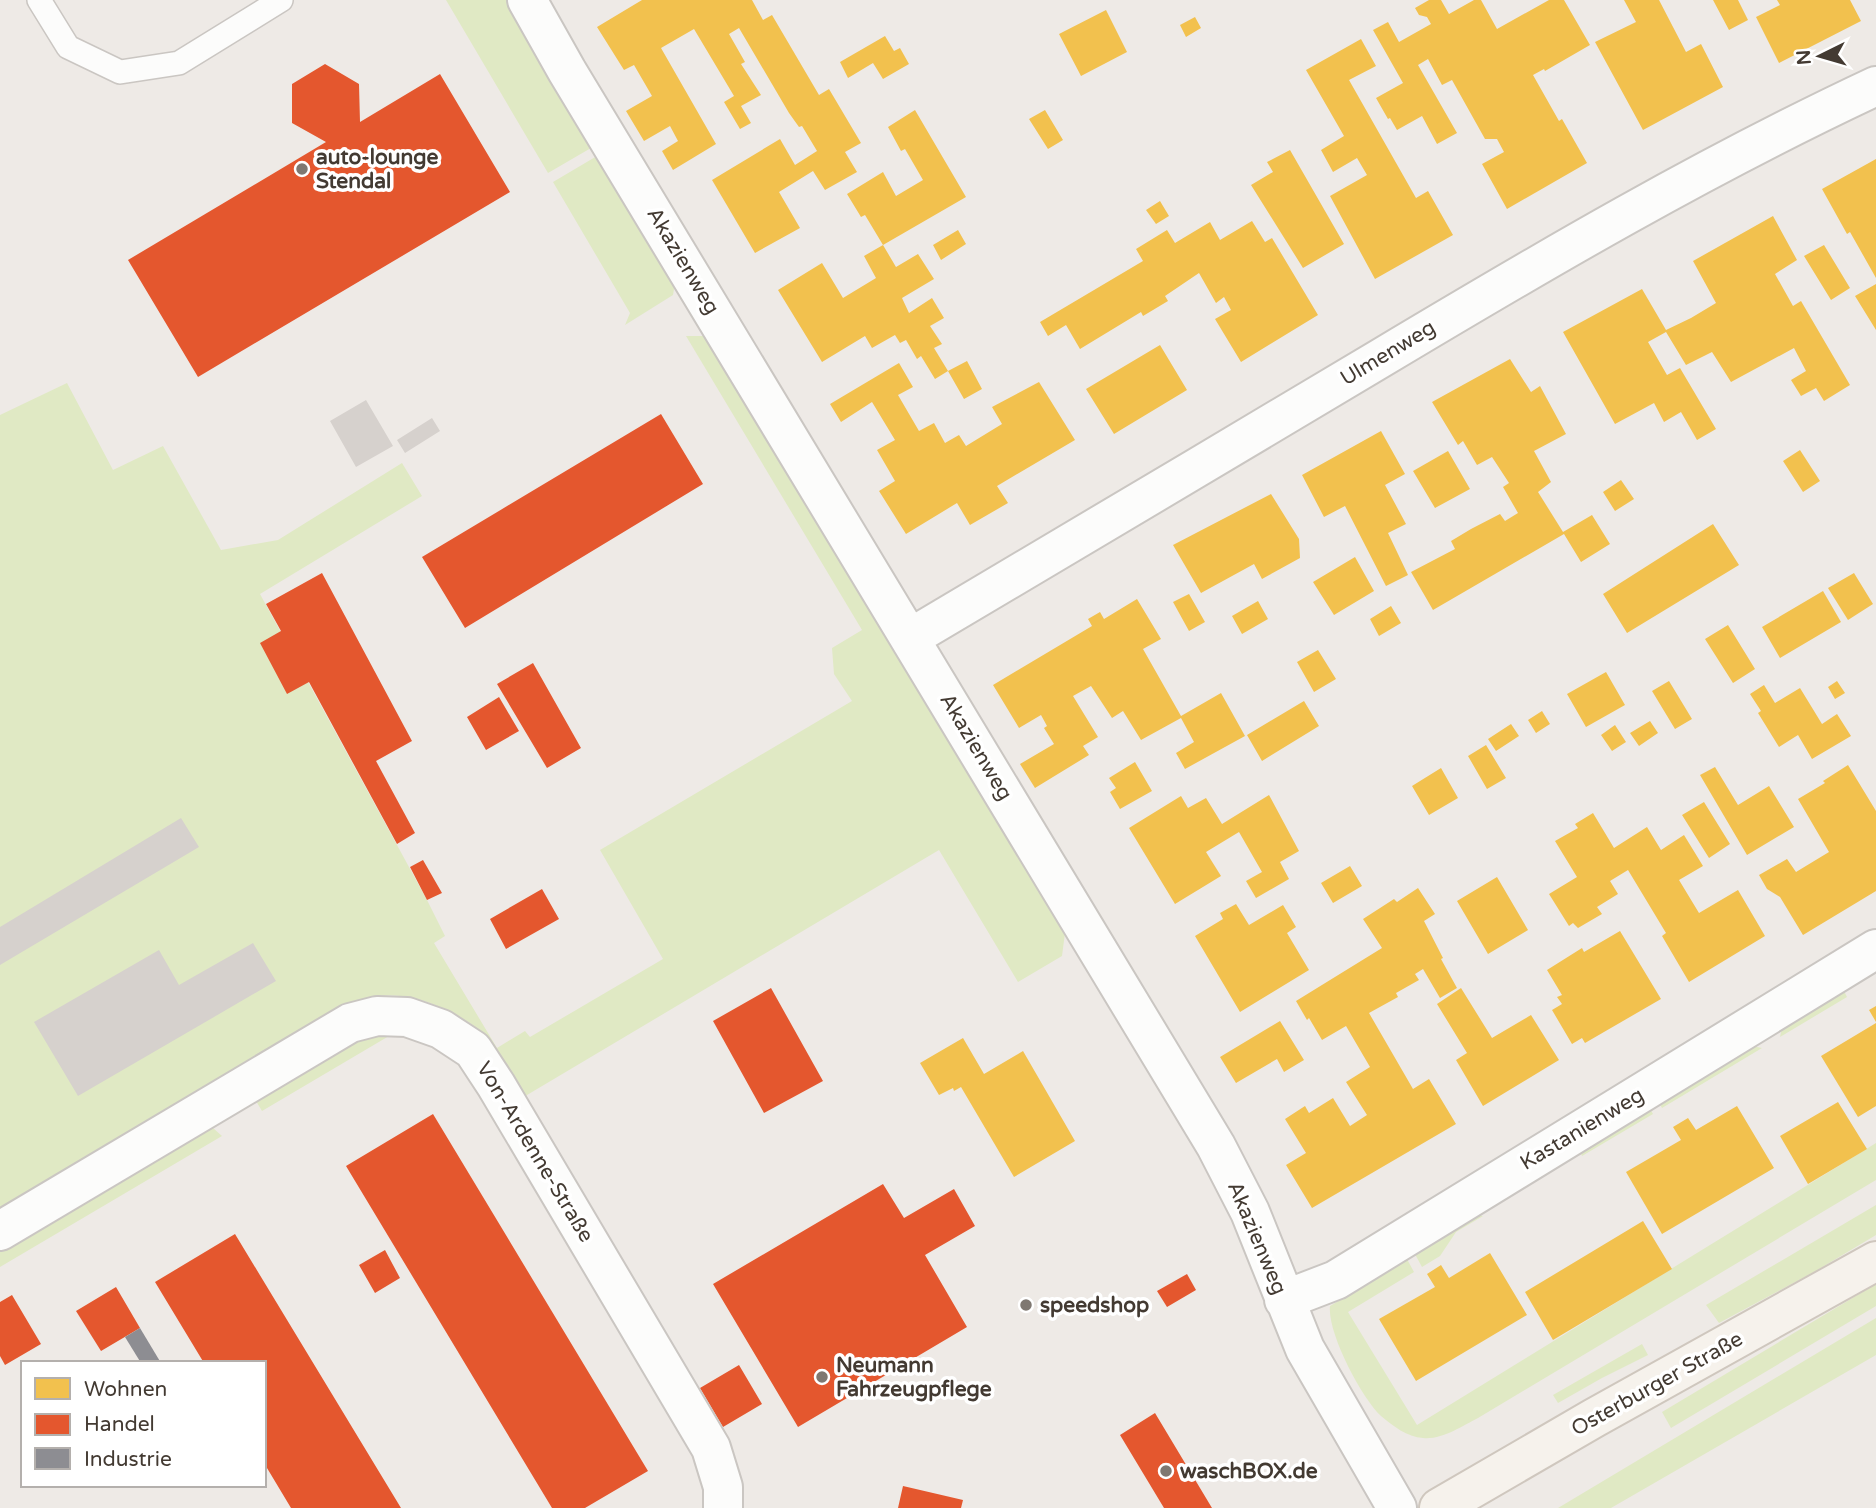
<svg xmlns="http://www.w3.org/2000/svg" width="1876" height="1508" font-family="'Varela Round',sans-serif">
  <rect width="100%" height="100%" fill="#eeeae6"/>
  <path fill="#e0e9c4" d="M 446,0 L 507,0 L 591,148 L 548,173 Z
    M 597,156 L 675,283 L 673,295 L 625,325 L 630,313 L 553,182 Z
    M 686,336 L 707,336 L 1065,933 L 1062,956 L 1018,982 L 939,850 L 522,1098 C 511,1080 497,1049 483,1034 C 475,1025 463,1019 452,1013 C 412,992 381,990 339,1006 L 0,1209 L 0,415 L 67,383 L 113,470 L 163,446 L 221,550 L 278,540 L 402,463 L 422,496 L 260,594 L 427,900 L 445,936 L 434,943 L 497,1048 L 525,1031 L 530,1037 L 663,959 L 600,850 L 852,701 L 834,674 L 832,648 L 862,630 Z
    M 1844,991 L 1847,997 L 1780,1037 L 1782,1028 Z
    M 373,1035 L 389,1036 L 262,1111 L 256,1101 L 340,1046 Z
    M 1752,1046 L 1762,1048 L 1662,1108 L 1658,1101 Z
    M 1649,1107 L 1653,1114 L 1582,1156 L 1579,1149 Z
    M 213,1128 L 222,1136 L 0,1267 L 0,1252 Z
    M 1876,1143 L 1876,1180 L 1478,1418 C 1462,1426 1442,1440 1423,1438 C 1407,1437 1393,1426 1381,1416 C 1361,1397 1327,1332 1330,1306 L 1390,1270 L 1402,1250 L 1414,1272 L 1348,1312 L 1417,1425 Z
    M 1876,1205 L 1876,1235 L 1814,1272 L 1719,1323 L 1706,1305 Z
    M 1471,1214 L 1483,1216 L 1456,1232 L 1440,1256 L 1422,1267 L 1410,1245 Z
    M 1876,1284 L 1876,1306 L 1671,1428 L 1662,1412 Z
    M 1876,1318 L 1876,1355 L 1611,1508 L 1558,1508 Z
    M 1642,1344 L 1648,1355 L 1602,1378 L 1558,1403 L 1553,1395 Z"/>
  <path fill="#f2c14e" d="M 642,0 L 752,0 L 763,20 L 772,15 L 819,95 L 829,89 L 861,143 L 845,152 L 857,172 L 825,190 L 813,171 L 779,192 L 800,228 L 755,253 L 712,180 L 780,139 L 795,165 L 817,151 L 802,126 L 799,127 L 789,113 L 739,28 L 729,34 L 745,62 L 741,64 L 761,95 L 741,106 L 751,123 L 740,129 L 724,102 L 734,96 L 694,29 L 661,48 L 716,144 L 673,170 L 662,151 L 678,141 L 670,126 L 644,141 L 626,111 L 652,96 L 634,65 L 624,70 L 597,27 Z
    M 1429,0 L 1441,0 L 1449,14 L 1474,0 L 1481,0 L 1497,29 L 1549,0 L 1564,0 L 1590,45 L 1545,71 L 1544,69 L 1533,75 L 1559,121 L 1562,119 L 1587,163 L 1507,209 L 1482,164 L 1504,152 L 1497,139 L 1485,139 L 1452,80 L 1442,85 L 1428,59 L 1418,65 L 1457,133 L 1437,144 L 1422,116 L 1397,130 L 1390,118 L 1388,119 L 1376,98 L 1403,83 L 1373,30 L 1388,22 L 1399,42 L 1431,24 L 1427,17 L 1419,15 L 1415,8 Z
    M 1624,0 L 1659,0 L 1686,52 L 1701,44 L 1723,87 L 1643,130 L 1595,42 L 1636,22 Z
    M 1713,0 L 1738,0 L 1748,20 L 1729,30 Z
    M 1777,0 L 1850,0 L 1861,21 L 1779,63 L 1756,17 L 1780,5 Z
    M 1106,10 L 1127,52 L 1081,76 L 1059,34 Z
    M 1195,17 L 1201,28 L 1186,37 L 1180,25 Z
    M 885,36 L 894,51 L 900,48 L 909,64 L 883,79 L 873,63 L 848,78 L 840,62 Z
    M 1361,39 L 1376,66 L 1349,80 L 1416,198 L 1428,191 L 1453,235 L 1375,279 L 1330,196 L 1367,175 L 1357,158 L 1333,172 L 1321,150 L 1344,136 L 1306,70 Z
    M 915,110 L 966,197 L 883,245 L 865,215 L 861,217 L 847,194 L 883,172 L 896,196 L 923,180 L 905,149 L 901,151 L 888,127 Z
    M 1045,110 L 1063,140 L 1048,149 L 1029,119 Z
    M 1290,150 L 1344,244 L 1303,268 L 1251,185 L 1273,172 L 1267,162 Z
    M 1876,159 L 1876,278 L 1850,232 L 1847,234 L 1822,189 Z
    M 1160,201 L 1169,216 L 1156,224 L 1146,210 Z
    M 1773,216 L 1797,260 L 1775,274 L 1793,306 L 1801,301 L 1850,385 L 1824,401 L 1816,388 L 1801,396 L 1791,380 L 1806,371 L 1794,348 L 1731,382 L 1712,352 L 1686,365 L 1666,332 L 1648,342 L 1667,375 L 1680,368 L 1716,429 L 1697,440 L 1681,412 L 1664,422 L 1654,403 L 1615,424 L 1563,332 L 1642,289 L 1666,330 L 1691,318 L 1716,303 L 1693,261 Z
    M 1252,221 L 1265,242 L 1272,238 L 1318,315 L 1241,362 L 1215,319 L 1231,310 L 1224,297 L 1216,303 L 1199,273 L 1165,296 L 1168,301 L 1143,316 L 1141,312 L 1080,349 L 1066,325 L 1048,336 L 1040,322 L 1143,261 L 1136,249 L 1167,230 L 1175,243 L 1210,222 L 1220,240 Z
    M 958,230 L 966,244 L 941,260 L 933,245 Z
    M 883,245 L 896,267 L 918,254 L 934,279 L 902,298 L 909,313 L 932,298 L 944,318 L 930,326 L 942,344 L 934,348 L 948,371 L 935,379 L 921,356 L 917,359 L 906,340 L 900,343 L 895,335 L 872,348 L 865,336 L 822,362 L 778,290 L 822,263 L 843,298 L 876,278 L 864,256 Z
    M 1824,245 L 1850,288 L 1831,300 L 1804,256 Z
    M 1876,284 L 1876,330 L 1855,296 Z
    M 1160,345 L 1187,390 L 1114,434 L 1086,389 Z
    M 1510,359 L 1531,392 L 1540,386 L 1566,434 L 1534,451 L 1551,482 L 1538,492 L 1563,532 L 1592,515 L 1610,544 L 1581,562 L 1564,534 L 1433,610 L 1411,572 L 1455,549 L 1451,541 L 1471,529 L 1500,514 L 1505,521 L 1518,513 L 1503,487 L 1509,483 L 1492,457 L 1477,465 L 1463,441 L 1458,445 L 1432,402 Z
    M 967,361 L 982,389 L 964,399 L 948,371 Z
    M 899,363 L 913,387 L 898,395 L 919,431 L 934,423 L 945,443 L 959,435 L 966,446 L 1002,424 L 992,407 L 1039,382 L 1075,440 L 997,486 L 1008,503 L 970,525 L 957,503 L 906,534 L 879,491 L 895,481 L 877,450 L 895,440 L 872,402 L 841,422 L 830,404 Z
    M 1381,431 L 1405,474 L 1385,485 L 1406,524 L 1388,533 L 1408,575 L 1386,586 L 1345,506 L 1324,517 L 1302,475 Z
    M 1800,450 L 1820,481 L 1803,492 L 1783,461 Z
    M 1448,451 L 1470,489 L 1435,508 L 1413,471 Z
    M 1621,480 L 1634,499 L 1615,511 L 1603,492 Z
    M 1271,494 L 1299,539 L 1300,558 L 1262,579 L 1254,564 L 1201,593 L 1173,545 Z
    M 1713,524 L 1739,565 L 1627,633 L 1603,594 Z
    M 1355,557 L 1374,591 L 1334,615 L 1313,582 Z
    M 1854,573 L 1873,604 L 1848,620 L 1828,588 Z
    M 1823,591 L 1841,622 L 1780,658 L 1762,627 Z
    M 1189,594 L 1205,622 L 1189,631 L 1173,602 Z
    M 1137,599 L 1161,639 L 1143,649 L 1181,716 L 1221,693 L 1245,736 L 1185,769 L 1176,753 L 1194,742 L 1181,718 L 1141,740 L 1123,711 L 1112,718 L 1091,686 L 1073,696 L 1098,737 L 1083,746 L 1089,755 L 1035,788 L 1020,764 L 1054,744 L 1044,728 L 1047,726 L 1041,715 L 1019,728 L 993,685 L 1092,626 L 1088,619 L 1100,612 L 1104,619 Z
    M 1258,601 L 1268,619 L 1242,634 L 1232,616 Z
    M 1391,606 L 1401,623 L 1379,636 L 1370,619 Z
    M 1728,625 L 1755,669 L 1733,683 L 1705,639 Z
    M 1318,650 L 1336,679 L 1314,692 L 1297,662 Z
    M 1606,672 L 1625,705 L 1586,727 L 1567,694 Z
    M 1669,681 L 1692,719 L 1675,729 L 1652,691 Z
    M 1837,681 L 1845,693 L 1835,699 L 1828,687 Z
    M 1764,685 L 1775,703 L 1800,688 L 1822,724 L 1837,714 L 1851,736 L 1812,759 L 1798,735 L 1779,747 L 1758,713 L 1761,711 L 1750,694 Z
    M 1304,701 L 1319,726 L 1262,761 L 1247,735 Z
    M 1542,711 L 1550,724 L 1536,733 L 1528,720 Z
    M 1650,721 L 1658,733 L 1639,746 L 1630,733 Z
    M 1511,724 L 1519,736 L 1496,751 L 1488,739 Z
    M 1615,725 L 1626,742 L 1612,751 L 1601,735 Z
    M 1486,745 L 1506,778 L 1487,789 L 1468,756 Z
    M 1135,762 L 1152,791 L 1120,809 L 1110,792 L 1116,788 L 1109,778 Z
    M 1848,765 L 1876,811 L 1876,891 L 1803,935 L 1780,897 L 1767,889 L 1759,875 L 1787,859 L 1796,872 L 1829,852 L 1798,799 L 1825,783 L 1823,781 Z
    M 1715,767 L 1738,805 L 1769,786 L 1794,827 L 1747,855 L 1700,775 Z
    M 1441,768 L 1458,798 L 1429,815 L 1412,786 Z
    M 1269,795 L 1299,851 L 1280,862 L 1289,879 L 1256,898 L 1246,881 L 1262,872 L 1239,832 L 1206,852 L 1221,876 L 1175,904 L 1129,828 L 1181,796 L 1188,808 L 1206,798 L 1222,824 Z
    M 1704,802 L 1730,844 L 1709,858 L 1682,815 Z
    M 1593,813 L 1614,848 L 1647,827 L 1661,850 L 1684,835 L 1703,866 L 1679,880 L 1699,913 L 1738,890 L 1765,936 L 1689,982 L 1662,936 L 1666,933 L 1628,870 L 1610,881 L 1618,894 L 1597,907 L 1602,914 L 1578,928 L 1573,923 L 1569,926 L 1549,894 L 1577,877 L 1555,841 L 1578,828 L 1575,824 Z
    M 1350,866 L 1362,886 L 1333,903 L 1321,883 Z
    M 1497,877 L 1528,930 L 1488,954 L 1457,901 Z
    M 1418,888 L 1435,914 L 1424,921 L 1443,958 L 1441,959 L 1457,988 L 1440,998 L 1423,969 L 1415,974 L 1419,980 L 1396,993 L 1398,997 L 1369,1013 L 1413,1089 L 1429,1079 L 1456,1124 L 1312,1208 L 1286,1165 L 1306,1153 L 1285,1119 L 1305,1106 L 1309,1113 L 1333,1098 L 1350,1126 L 1367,1115 L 1346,1082 L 1370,1067 L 1346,1026 L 1322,1040 L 1309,1018 L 1307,1020 L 1296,1001 L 1382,948 L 1363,919 L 1394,899 L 1397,902 Z
    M 1236,904 L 1249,925 L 1283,905 L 1296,927 L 1287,933 L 1309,970 L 1240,1012 L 1195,936 L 1223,919 L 1220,913 Z
    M 1620,931 L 1661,999 L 1585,1043 L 1582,1038 L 1572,1044 L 1552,1010 L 1562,1004 L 1557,997 L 1562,995 L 1547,970 L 1582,948 L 1584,952 Z
    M 1461,988 L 1492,1038 L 1531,1015 L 1559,1060 L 1483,1106 L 1456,1060 L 1467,1053 L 1437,1004 Z
    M 1876,1006 L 1876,1022 L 1869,1010 Z
    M 1280,1021 L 1304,1060 L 1284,1072 L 1277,1059 L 1236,1083 L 1220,1057 Z
    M 1876,1023 L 1876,1106 L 1858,1117 L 1821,1056 Z
    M 963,1038 L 984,1074 L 1023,1051 L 1075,1141 L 1014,1177 L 961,1087 L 954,1091 L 953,1088 L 939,1095 L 920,1063 Z
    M 1838,1102 L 1867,1149 L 1808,1184 L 1780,1136 Z
    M 1737,1106 L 1774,1168 L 1662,1234 L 1626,1172 L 1681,1140 L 1673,1127 L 1688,1118 L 1696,1130 Z
    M 1643,1221 L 1672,1269 L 1553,1340 L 1525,1292 Z
    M 1490,1253 L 1527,1315 L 1416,1381 L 1379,1319 L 1435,1287 L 1427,1274 L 1441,1265 L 1449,1278 Z"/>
  <path fill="#e4572e" d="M 325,64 L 359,84 L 360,122 L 440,74 L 510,192 L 198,377 L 128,260 L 326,142 L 292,123 L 292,84 Z
    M 661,414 L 703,484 L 465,628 L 422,557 Z
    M 322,573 L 412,741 L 376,761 L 415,833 L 397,844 L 309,682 L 287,694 L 260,643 L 281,631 L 266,604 Z
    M 533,663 L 581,748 L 547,768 L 497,684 Z
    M 499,697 L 519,731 L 486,750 L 467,717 Z
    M 423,860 L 442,893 L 427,900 L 410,867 Z
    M 542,889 L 559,919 L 506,949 L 490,919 Z
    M 771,988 L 823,1081 L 764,1113 L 713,1021 Z
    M 433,1114 L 648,1471 L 585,1508 L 552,1508 L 346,1166 Z
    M 883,1184 L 904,1218 L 954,1189 L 975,1226 L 925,1255 L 967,1327 L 798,1427 L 713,1284 Z
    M 235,1234 L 401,1508 L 291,1508 L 264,1463 L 264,1363 L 204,1363 L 155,1282 Z
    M 385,1250 L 400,1278 L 375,1293 L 359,1265 Z
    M 1187,1274 L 1196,1290 L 1167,1307 L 1157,1291 Z
    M 116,1287 L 140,1328 L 101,1351 L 76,1311 Z
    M 12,1295 L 41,1344 L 5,1365 L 0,1356 L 0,1302 Z
    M 739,1365 L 762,1404 L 723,1427 L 700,1388 Z
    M 1155,1413 L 1212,1508 L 1164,1508 L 1120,1435 Z
    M 903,1486 L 963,1500 L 961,1508 L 898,1508 Z"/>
  <path fill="#8d8d92" d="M 140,1328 L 161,1363 L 141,1363 L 125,1337 Z"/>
  <path fill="#d6d1cd" d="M 366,400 L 393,446 L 356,467 L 330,421 Z
    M 432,418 L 440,431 L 405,453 L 397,440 Z
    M 181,818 L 199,847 L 0,965 L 0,927 Z
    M 253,943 L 276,981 L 78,1096 L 34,1022 L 159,950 L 179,985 Z"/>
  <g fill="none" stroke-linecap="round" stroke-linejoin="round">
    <g stroke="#cac6c2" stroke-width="26">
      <path id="lane" d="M 39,0 L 68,47 L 120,72 L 179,63 L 281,0"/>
    </g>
    <g stroke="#cac6c2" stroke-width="42">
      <path id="street" d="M 527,0 L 567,71 L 1216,1146 L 1250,1212 L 1305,1349 L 1397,1508
        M 910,638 C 1067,546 1224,451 1381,358 C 1543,261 1705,166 1876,86
        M 0,1231 L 350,1023 L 377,1016 L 407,1017 L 441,1029 L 473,1050 L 496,1085 L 711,1448 L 723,1487 L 723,1508
        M 1284,1300 L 1336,1280 L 1876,949"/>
    </g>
    <g stroke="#cfc7be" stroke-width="42">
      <path id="secondary" d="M 1439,1508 L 1594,1418 L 1876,1261"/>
    </g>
    <use href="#lane" stroke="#fcfcfb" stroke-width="23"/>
    <use href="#street" stroke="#fcfcfb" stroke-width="38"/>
    <use href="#secondary" stroke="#f6f2ec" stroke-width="38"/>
  </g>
  <g fill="#7f7871" stroke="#fff" stroke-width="2.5">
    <circle cx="302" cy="169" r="7"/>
    <circle cx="1026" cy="1305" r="7"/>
    <circle cx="822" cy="1377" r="7"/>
    <circle cx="1166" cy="1471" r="7"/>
  </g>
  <g text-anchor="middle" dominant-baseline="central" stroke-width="7" stroke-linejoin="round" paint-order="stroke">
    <g font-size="21" font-weight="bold" fill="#433a32" stroke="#fff" text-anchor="start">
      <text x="316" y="157">auto-lounge<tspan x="316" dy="24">Stendal</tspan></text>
      <text x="1040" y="1305">speedshop</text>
      <text x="836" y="1365">Neumann<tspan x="836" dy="24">Fahrzeugpflege</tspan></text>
      <text x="1180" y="1471">waschBOX.de</text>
    </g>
    <g font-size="21" fill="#433a32" stroke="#fff">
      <text transform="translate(683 261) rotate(59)">Akazienweg</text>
      <text transform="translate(1388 353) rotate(-31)">Ulmenweg</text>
      <text transform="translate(976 747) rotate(59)">Akazienweg</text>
      <text transform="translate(1582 1129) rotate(-31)">Kastanienweg</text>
      <text transform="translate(535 1152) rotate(59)">Von-Ardenne-Straße</text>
      <text transform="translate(1257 1238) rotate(67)">Akazienweg</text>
      <text transform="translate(1657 1384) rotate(-29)">Osterburger Straße</text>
    </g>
  </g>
  <rect x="21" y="1361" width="245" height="126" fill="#ffffff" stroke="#b4b0ad" stroke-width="2"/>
  <rect x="35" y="1378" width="35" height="21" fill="#f2c14e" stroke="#b4b0ad" stroke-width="2"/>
  <text x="84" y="1396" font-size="21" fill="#433a32">Wohnen</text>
  <rect x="35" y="1414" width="35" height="21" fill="#e4572e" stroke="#b4b0ad" stroke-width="2"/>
  <text x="84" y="1431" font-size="21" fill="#433a32">Handel</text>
  <rect x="35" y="1448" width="35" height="21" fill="#8d8d92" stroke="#b4b0ad" stroke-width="2"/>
  <text x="84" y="1466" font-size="21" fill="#433a32">Industrie</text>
  <g transform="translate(1820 56) rotate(265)" stroke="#ffffff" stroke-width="5" paint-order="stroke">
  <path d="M0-5L12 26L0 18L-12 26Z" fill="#433a32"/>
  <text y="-10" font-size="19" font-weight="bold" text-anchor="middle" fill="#433a32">N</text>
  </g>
</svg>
